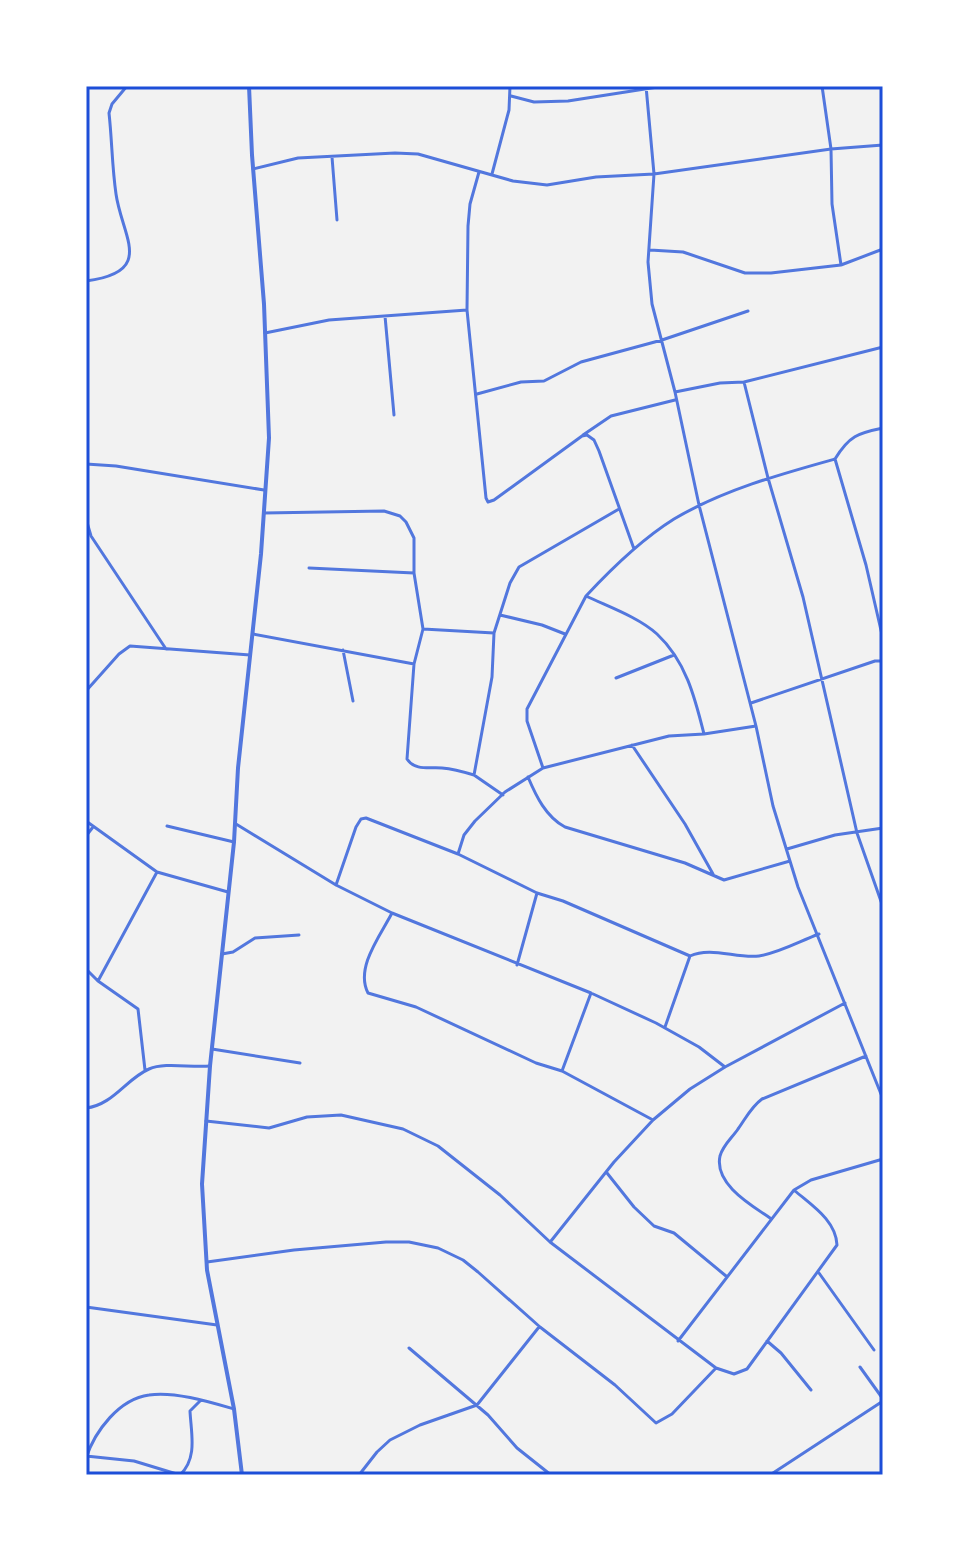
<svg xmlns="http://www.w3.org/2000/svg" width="969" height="1561" font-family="'Libre Baskerville',serif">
  <rect width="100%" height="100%" fill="#f2f2f2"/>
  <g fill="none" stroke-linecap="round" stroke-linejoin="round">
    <path stroke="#5277de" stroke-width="3" d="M 646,86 L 654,174 L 648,262 L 652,304 L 675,392 L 699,505 L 756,726 L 773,806 L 798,887 L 883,1099
      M 822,86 L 831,149 L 832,204 L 841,265
      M 511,96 L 534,102 L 568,101 L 664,86
      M 332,157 L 337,220
      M 253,169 L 298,158 L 395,153 L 418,154 L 513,181 L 547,185 L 596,177 L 654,174 L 831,149 L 883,145
      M 479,172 L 470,204 L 468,226 L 467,310 L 486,498 L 488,502 L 494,500 L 582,436 L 587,435 L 594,440 L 599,451 L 634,549
      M 492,174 L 509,110 L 510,86
      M 650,250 L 683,252 L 745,273 L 771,273 L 841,265 L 883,249
      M 86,281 C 156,272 122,237 116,194 C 112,167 112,140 109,113 L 112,104 L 127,86
      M 385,316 L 394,415
      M 265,333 L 329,320 L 467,310
      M 744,382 L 768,478 L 803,597 L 857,833 L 883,907
      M 675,392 L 720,383 L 744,382 L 883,347
      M 477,394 L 521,382 L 544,381 L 581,362 L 662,340 L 748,311
      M 583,435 L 611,416 L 675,400
      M 835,459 L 866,565 L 883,639
      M 86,464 L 116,466 L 264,490
      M 264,513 L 384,511 L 400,516 L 406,522 L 414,538 L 414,573 L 423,629 L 414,664 L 407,759 C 415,771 429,767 442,768 C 453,769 464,772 474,775
      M 86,519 L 91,536 L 166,649
      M 309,568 L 414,573
      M 586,596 C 609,607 638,617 657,634 C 686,661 695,698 704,734
      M 500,615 L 542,625 L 565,634
      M 423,629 L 494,633
      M 253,634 L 414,664
      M 343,650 L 353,701
      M 616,678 L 674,655
      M 86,691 L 119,654 L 130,646 L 250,655
      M 751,703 L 875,661 L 883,661
      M 632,745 L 685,824 L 713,874
      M 543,768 L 527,721 L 527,709 L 586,596 C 612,568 642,539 674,519 C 723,490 781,474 835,459 C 849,436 858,433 883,428
      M 528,777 C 536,796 546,817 565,827 L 685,863 L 724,880 L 790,861
      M 503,795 L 474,775 L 492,677 L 494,633 L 510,583 L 519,567 L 619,509
      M 86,821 L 157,872 L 228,892
      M 236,824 L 336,885 L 392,913 L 591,993 L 656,1023 L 699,1047 L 725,1067
      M 167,826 L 234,842
      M 86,836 L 93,827
      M 787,849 L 835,835 L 883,828
      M 458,854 L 464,835 L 475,821 L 505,792 L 543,768 L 669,736 L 704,734 L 756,726
      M 336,885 L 356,827 L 361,819 L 366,818 L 458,854 L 537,893 L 563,901 L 690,956 C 711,946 737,959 759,956 C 779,953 800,941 819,934
      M 392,913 C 380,936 355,968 368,993 L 416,1007 L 536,1063 L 562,1071 L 653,1120
      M 222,954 L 233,952 L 255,938 L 299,935
      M 517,965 L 537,893
      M 86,969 L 98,981 L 138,1009 L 145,1070
      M 98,981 L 157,872
      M 665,1027 L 690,956
      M 212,1049 L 300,1063
      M 562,1071 L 591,993
      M 86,1108 C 113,1105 126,1079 149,1069 C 165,1062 191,1068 210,1066
      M 206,1121 L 269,1128 L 307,1117 L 341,1115 L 403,1129 L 438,1146 L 500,1195 L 550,1242 L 716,1368 L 734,1374 L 747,1369 L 837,1245 C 836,1220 811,1205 794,1190
      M 607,1173 L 634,1207 L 654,1226 L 674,1233 L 726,1276
      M 770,1218 C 751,1205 714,1184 720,1156 C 723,1145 732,1138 738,1129 C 746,1118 751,1107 762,1099 L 866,1056
      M 551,1241 L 614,1162 L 653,1120 L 690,1089 L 725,1067 L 845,1003
      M 207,1262 L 294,1250 L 386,1242 L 409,1242 L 438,1248 L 463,1260 L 478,1272 L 540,1327 L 615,1385 L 656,1423 L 672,1414 L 716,1368
      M 819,1273 L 874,1350
      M 86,1307 L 217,1325
      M 678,1341 L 794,1190 L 811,1180 L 883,1159
      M 767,1341 L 781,1353 L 811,1390
      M 409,1348 L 488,1415 L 517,1448 L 551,1475
      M 860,1367 L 883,1399
      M 86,1456 L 134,1461 L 180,1475 C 198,1458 191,1433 190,1411 L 201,1400
      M 86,1458 C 95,1431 119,1399 149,1395 C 174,1391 210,1402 234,1409
      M 359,1475 L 377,1452 L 390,1440 L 420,1425 L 477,1405 L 539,1327
      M 770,1475 L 883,1401"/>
    <path stroke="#5277de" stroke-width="4" d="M 242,1475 L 234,1409 L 207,1270 L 202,1184 L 210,1066 L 234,842 L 238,768 L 261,554 L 269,438 L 264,304 L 252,155 L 249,86"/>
  </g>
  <rect width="969" height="1561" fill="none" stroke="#ffffff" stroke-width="176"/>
  <rect x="88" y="88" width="793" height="1385" fill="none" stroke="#1d4ed8" stroke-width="3"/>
</svg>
